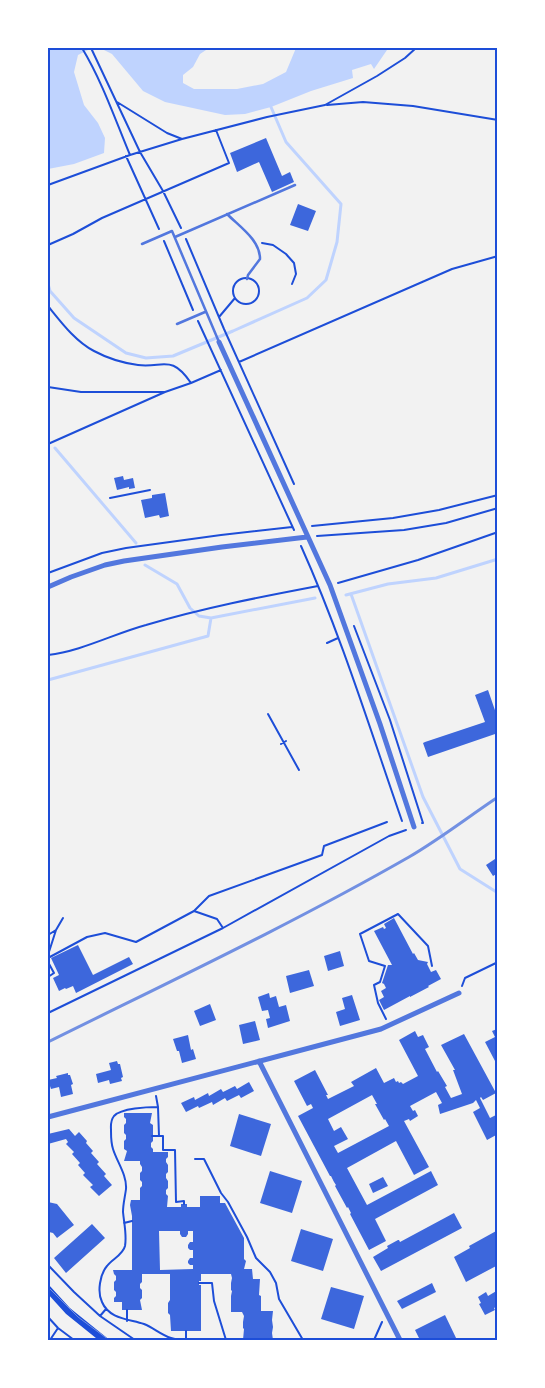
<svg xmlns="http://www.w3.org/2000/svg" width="545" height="1388" font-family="Inter,sans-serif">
  <rect width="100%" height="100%" fill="#f2f2f2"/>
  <path fill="#bfd3fe" d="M 48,48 L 92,48 L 78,55 L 74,72 L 84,105 L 98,123 L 105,138 L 104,153 L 74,164 L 48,169 Z
    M 100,48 L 209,48 L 200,54 L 193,67 L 183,75 L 183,83 L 194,89 L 237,89 L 263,84 L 286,72 L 296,48 L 391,48 L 387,50 L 374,69 L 371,64 L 352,70 L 353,78 L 311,91 L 271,107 L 245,114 L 225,115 L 165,102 L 143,91 L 112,54 Z"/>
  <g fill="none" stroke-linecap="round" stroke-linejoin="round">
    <path stroke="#bfd3fe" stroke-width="3" d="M 48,284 L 50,291 L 74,318 L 126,353 L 146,358 L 173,356 L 233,331 L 307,298 L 326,280 L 337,242 L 341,204 L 286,142 L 271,107
      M 55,448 L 136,543
      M 145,565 L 177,584 L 190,608 L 199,616 L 211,618
      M 351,594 L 423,797 L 460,869 L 498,893
      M 346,595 L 388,584 L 436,578 L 498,559
      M 48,680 L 208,636 L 211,618 L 315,598"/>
  </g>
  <path fill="#3d67dc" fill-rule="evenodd" d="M 266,138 L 282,176 L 290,172 L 294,182 L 272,192 L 259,162 L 237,172 L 230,153 Z
    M 298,204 L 316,211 L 308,231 L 290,225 Z
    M 123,476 L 124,480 L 133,478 L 135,488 L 129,489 L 129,487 L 117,490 L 114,478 Z
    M 165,493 L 169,516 L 160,518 L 159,515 L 145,518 L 141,500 L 152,498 L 152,495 Z
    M 488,690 L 498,719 L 498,733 L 428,757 L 423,743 L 425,742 L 485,722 L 475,695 Z
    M 498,857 L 498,873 L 493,876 L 486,865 Z
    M 394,918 L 413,954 L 414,953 L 418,960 L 428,962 L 427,964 L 431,972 L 436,970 L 441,979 L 428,986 L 429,987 L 410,997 L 410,996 L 384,1010 L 379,1000 L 384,997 L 381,991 L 386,988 L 384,984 L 382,983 L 388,965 L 392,965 L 374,931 L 383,927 L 384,929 L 386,928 L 384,924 Z
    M 78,945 L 93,975 L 129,957 L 133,964 L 76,993 L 73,986 L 66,989 L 65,988 L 59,991 L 53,978 L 59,975 L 51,958 Z
    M 340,951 L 344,966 L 328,971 L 324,956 Z
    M 309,970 L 314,986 L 290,993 L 286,976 Z
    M 269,993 L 270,998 L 276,996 L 279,1007 L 286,1005 L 290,1021 L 268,1028 L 266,1019 L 270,1018 L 268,1010 L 262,1011 L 258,997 Z
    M 352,995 L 360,1020 L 340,1026 L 336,1012 L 345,1009 L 342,998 Z
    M 210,1004 L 216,1020 L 200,1026 L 194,1011 Z
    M 255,1021 L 260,1040 L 243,1044 L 239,1025 Z
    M 497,1029 L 498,1060 L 495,1061 L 485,1042 L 495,1037 L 492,1031 Z
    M 415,1031 L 418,1037 L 423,1035 L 429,1047 L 425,1049 L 437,1072 L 438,1071 L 447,1086 L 445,1087 L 451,1098 L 462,1094 L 453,1070 L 455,1070 L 441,1045 L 464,1034 L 496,1093 L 483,1100 L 481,1097 L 480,1098 L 490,1118 L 498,1114 L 498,1134 L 487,1140 L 473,1112 L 480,1108 L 476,1100 L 473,1103 L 440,1114 L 438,1105 L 442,1103 L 436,1092 L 410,1106 L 413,1111 L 415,1110 L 418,1116 L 410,1121 L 409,1119 L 404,1121 L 429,1167 L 414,1175 L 396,1141 L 347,1168 L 367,1205 L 431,1171 L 438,1185 L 375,1219 L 386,1241 L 369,1250 L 350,1214 L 351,1213 L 348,1207 L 347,1208 L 335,1186 L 336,1185 L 334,1182 L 331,1176 L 330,1176 L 298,1116 L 313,1108 L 311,1104 L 307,1106 L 294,1081 L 315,1070 L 328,1095 L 326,1095 L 328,1099 L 354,1086 L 351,1082 L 376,1068 L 384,1083 L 394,1078 L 396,1082 L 398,1081 L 399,1083 L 401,1082 L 403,1084 L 418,1076 L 399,1040 ZM 372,1095 L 377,1104 L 375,1104 L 384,1120 L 385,1119 L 389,1126 L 338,1153 L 334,1146 L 348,1139 L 341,1127 L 334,1131 L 328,1119 Z
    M 188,1035 L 191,1050 L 193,1049 L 196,1059 L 182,1063 L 179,1051 L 177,1051 L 173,1039 Z
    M 117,1061 L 118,1064 L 120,1064 L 123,1077 L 121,1078 L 122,1081 L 110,1084 L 109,1080 L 98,1083 L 96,1074 L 111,1070 L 109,1063 Z
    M 68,1073 L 68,1075 L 70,1075 L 73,1084 L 71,1085 L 73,1094 L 61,1097 L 59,1087 L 51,1089 L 48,1080 L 57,1078 L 56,1076 Z
    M 249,1082 L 254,1091 L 241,1098 L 239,1095 L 227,1101 L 225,1098 L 213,1105 L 212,1102 L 199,1108 L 198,1106 L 186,1112 L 181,1103 L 194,1097 L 195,1100 L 208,1093 L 209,1096 L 221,1089 L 223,1092 L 235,1086 L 237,1089 Z
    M 124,1113 L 152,1113 L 150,1123 L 153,1125 L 153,1141 L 151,1143 L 151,1147 L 153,1149 L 153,1152 L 168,1152 L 168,1157 L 166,1159 L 166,1162 L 168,1165 L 168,1172 L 166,1174 L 166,1178 L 168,1181 L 168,1188 L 166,1190 L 166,1194 L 168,1196 L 167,1207 L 181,1207 L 181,1204 L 187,1204 L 187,1207 L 200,1207 L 200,1196 L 220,1196 L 220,1203 L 225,1203 L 244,1238 L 244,1259 L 246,1261 L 244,1269 L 252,1269 L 253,1279 L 260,1279 L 259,1295 L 261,1296 L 261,1311 L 273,1311 L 272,1320 L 273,1327 L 272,1333 L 273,1340 L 243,1340 L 244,1329 L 243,1328 L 243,1322 L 244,1316 L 242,1312 L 231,1312 L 231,1296 L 232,1291 L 231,1290 L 231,1283 L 232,1278 L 231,1274 L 201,1274 L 201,1281 L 199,1281 L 199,1285 L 201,1285 L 201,1331 L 171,1331 L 170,1315 L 168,1313 L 168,1303 L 170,1300 L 170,1274 L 142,1274 L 142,1282 L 140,1284 L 140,1288 L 142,1290 L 142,1298 L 140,1300 L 142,1310 L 122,1310 L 122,1302 L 114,1302 L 114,1298 L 116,1296 L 116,1292 L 114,1290 L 114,1282 L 116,1280 L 116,1276 L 114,1274 L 113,1270 L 132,1270 L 132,1216 L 130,1205 L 131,1200 L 140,1200 L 140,1188 L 142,1186 L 142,1182 L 140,1180 L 140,1173 L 142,1171 L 142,1167 L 140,1164 L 140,1161 L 124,1161 L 127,1151 L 124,1149 L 124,1141 L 126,1139 L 126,1135 L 124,1133 L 124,1125 L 126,1123 L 126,1119 L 124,1117 ZM 159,1231 L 180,1231 L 180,1234 L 182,1237 L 186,1237 L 188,1234 L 188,1231 L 193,1231 L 193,1242 L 190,1242 L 188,1245 L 188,1248 L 190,1250 L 193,1250 L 193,1258 L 190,1258 L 188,1261 L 188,1263 L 190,1265 L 193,1265 L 193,1269 L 160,1270 Z
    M 239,1114 L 271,1124 L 261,1156 L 230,1146 Z
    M 69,1129 L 75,1136 L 79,1132 L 87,1141 L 86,1143 L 93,1151 L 91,1153 L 99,1162 L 97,1164 L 106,1174 L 104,1176 L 112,1185 L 99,1196 L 90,1187 L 93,1185 L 83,1175 L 85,1173 L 78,1165 L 80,1163 L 72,1154 L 74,1152 L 66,1144 L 68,1142 L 66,1139 L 48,1144 L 48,1134 Z
    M 270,1171 L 302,1181 L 292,1213 L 260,1203 Z
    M 383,1177 L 388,1186 L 373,1193 L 369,1184 Z
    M 48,1202 L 57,1204 L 74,1225 L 57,1238 L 53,1233 L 49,1232 L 49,1231 L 48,1231 Z
    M 454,1213 L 462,1228 L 381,1271 L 373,1257 L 388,1248 L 387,1246 L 398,1240 L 399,1240 L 400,1242 Z
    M 92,1224 L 105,1238 L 66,1273 L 54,1258 Z
    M 301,1229 L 333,1239 L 323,1271 L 291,1261 Z
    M 498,1230 L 498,1265 L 466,1282 L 454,1257 L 470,1248 L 469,1246 Z
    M 432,1283 L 436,1292 L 402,1309 L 397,1301 Z
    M 331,1287 L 364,1296 L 354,1329 L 321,1319 Z
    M 498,1290 L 498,1306 L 494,1308 L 495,1310 L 485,1315 L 479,1304 L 481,1303 L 478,1297 L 486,1292 L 488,1296 Z
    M 445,1315 L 457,1340 L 420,1340 L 415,1330 Z"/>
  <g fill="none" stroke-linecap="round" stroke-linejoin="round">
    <path stroke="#1d4ed8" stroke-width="2" d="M 82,48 C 102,81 115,119 130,155
      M 91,48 L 140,152 L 163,191 L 181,228
      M 117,102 L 167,133 L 182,139
      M 327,105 L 363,102 L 413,106 L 498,120
      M 126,156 L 159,229
      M 48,185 L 130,155 L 182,139 L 267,117 L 325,105 L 377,76 L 405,58 L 416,48
      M 186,239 L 224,329 L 294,484
      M 164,241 L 193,310
      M 262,243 L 273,245 L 286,254 L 294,263 L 296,274 L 292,284
      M 48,245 L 73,234 L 102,218 L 229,163 L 216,130
      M233 291a13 13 0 1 1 26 0a13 13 0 1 1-26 0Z
      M 48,306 C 61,322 75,341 94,351 C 107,358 123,363 138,365 C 164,368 171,354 191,383
      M 219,317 L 235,298
      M 198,321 L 294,530
      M 239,362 L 452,269 L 498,256
      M 48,387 L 81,392 L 165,392
      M 48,444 L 165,392 L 191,383 L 221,370
      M 110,498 L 150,490
      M 312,526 L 393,518 L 439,510 L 498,495
      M 317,536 L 404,530 L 446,523 L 498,508
      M 301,546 C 341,635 370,729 402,821
      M 48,573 L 102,553 L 126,548 L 221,535 L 292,527
      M 338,583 L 418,560 L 498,532
      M 354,626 L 390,720 L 423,823 L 422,823
      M 327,643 L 338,638
      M 48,655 C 82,651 113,634 146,625 C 203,608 260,597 318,586
      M 268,714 L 299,770
      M 281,744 L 286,741
      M 194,911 L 217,919 L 223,928
      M 48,935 L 56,930 L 63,918
      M 48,955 L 56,930
      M 48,958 L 87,937 L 105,933 L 136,942 L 194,911 L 209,896 L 322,855 L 324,846 L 387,822
      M 48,962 L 54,973 L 48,977
      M 462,986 L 465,978 L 498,962
      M 48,1013 L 223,928 L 389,836 L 406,830
      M 386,1019 L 378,1003 L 374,985 L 380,982 L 385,966 L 369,961 L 360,934 L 398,914 L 428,946 L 432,966
      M 156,1096 L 158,1107 L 159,1136 L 163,1136 L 163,1150 L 175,1150 L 176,1202 L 184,1201 L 184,1204
      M 158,1107 C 148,1107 121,1108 114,1116 C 110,1121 111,1125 111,1131 C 111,1137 111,1143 113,1149 C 117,1162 127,1175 126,1189 C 125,1197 123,1204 123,1212 C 124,1223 127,1235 125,1246 C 123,1255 112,1259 107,1266 C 100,1274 97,1292 102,1302 C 109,1319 129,1319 144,1324 C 154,1328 161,1335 171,1338 C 176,1340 181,1340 186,1340
      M 152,1136 L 159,1136
      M 195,1159 L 204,1159 L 221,1193 L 228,1202 L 247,1237 L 256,1258 L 270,1272 L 276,1283 L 279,1299 L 303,1340
      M 124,1223 L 132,1221
      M 48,1265 L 74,1292 L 100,1316 L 135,1340
      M 199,1283 L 212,1283 L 214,1301 L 226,1340
      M 127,1310 L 127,1321
      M 100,1316 L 106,1309
      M 48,1317 L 58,1328 L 74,1340
      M 186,1331 L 186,1340
      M 50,1340 L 58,1328
      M 374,1340 L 382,1322"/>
    <path stroke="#5277de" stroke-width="2.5" d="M 227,214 C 240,227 260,240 260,259 L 248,275 L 247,279
      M 175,237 L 295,185
      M 142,244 L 172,231 L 219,342
      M 177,324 L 205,312"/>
    <path stroke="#5277de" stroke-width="5" d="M 219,342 L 330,585 L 380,724 L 414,827
      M 48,587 L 71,577 L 105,565 L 124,561 L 222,547 L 307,537
      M 259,1061 L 400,1340
      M 48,1117 L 381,1029 L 459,993"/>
    <path stroke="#1d4ed8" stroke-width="7" d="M 48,1289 L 68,1311 L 104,1340"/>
    <path stroke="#7290e2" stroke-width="1" d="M 48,1287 L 78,1317 L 109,1340"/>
    <path stroke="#7290e2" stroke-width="3" d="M 48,1042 C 169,982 292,924 409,857 C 440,839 468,817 498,797"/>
  </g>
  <rect width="545" height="1388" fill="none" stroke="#ffffff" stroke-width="98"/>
  <rect x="49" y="49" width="447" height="1290" fill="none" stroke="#1d4ed8" stroke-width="2"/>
</svg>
